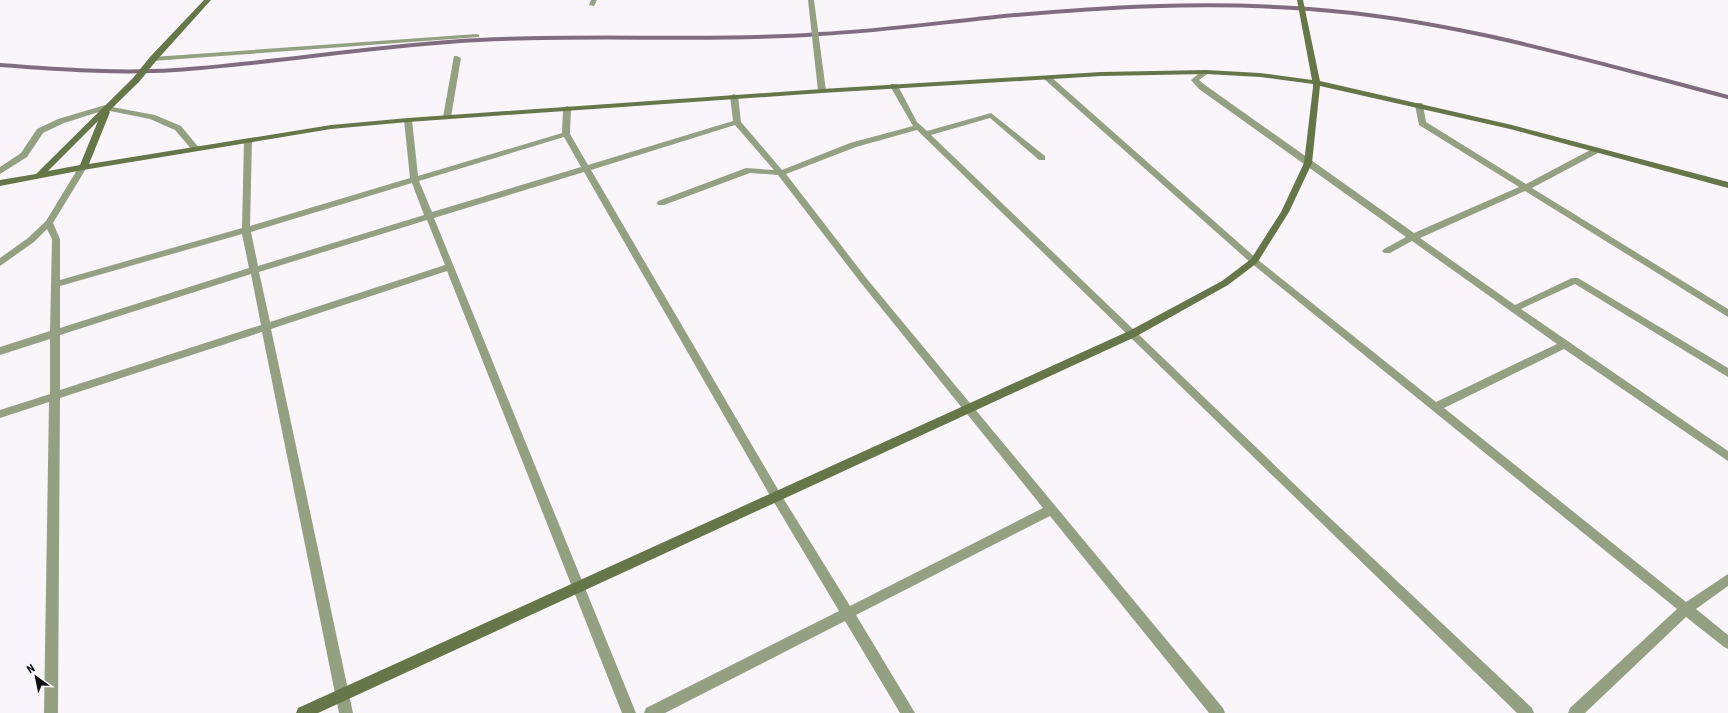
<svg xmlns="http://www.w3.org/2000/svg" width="1728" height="713" font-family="'Roboto Condensed',sans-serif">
  <rect width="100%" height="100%" fill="#faf5fa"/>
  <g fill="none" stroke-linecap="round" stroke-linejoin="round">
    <path stroke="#7f6d7f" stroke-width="4" d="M 0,65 C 58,69 116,74 175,70 C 277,63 377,45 479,40 C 593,34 707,42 820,34 C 879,31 937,23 995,17 C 1099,7 1205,1 1309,9 C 1452,19 1590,61 1728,97"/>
    <path fill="#93a182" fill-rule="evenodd" d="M 454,56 L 457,56 L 461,58 L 451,117 L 447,119 L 443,117 Z
      M 112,103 L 116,105 L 112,107 L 155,115 L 181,126 L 200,149 L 196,151 L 193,151 L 175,130 L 150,119 L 105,110 L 64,123 L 43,133 L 27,157 L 0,174 L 0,167 L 21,153 L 37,129 L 58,119 Z"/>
    <path fill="#93a182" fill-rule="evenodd" d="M 591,0 L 597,0 L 594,6 L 589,5 Z
      M 808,0 L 814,0 L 826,91 L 822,93 L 818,91 Z
      M 477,34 L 479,35 L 479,37 L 153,61 L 149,59 L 153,57 Z
      M 1203,70 L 1206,70 L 1210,72 L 1199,80 L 1205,85 L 1414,233 L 1519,187 L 1419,125 L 1415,105 L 1416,103 L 1422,103 L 1423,105 L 1426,122 L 1526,184 L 1594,148 L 1600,148 L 1600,152 L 1532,188 L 1728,309 L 1728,317 L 1525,191 L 1420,238 L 1515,305 L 1572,278 L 1578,278 L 1728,368 L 1728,377 L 1575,284 L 1521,309 L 1728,451 L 1728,461 L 1564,349 L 1444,408 L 1686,602 L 1728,574 L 1728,586 L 1696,609 L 1728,635 L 1728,649 L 1724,647 L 1686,617 L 1585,713 L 1568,713 L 1570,708 L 1677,609 L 1251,263 L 1043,78 L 1047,76 L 1050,76 L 1257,259 L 1436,402 L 1557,344 L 1412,241 L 1390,253 L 1384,253 L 1382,251 L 1384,249 L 1406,237 L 1199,89 L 1191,80 Z
      M 891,84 L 897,84 L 917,122 L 927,131 L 991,113 L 1045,156 L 1045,160 L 1039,160 L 990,118 L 931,135 L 1313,502 L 1532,708 L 1534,713 L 1517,713 L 917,130 L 856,147 L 786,174 L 867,279 L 1223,708 L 1225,713 L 1209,713 L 1050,516 L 856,615 L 915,713 L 900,713 L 845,621 L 665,713 L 644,713 L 646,708 L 839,611 L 772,499 L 584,172 L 434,218 L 636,713 L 622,713 L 447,271 L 271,329 L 353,713 L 339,713 L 262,332 L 60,398 L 58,713 L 44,713 L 49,402 L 0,418 L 0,410 L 50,394 L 50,339 L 0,355 L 0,347 L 50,331 L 52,239 L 47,229 L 34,242 L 0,266 L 0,258 L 28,238 L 46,221 L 80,165 L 83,164 L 87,167 L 53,223 L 60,239 L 60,280 L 242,228 L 244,140 L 248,138 L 252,140 L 250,226 L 410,178 L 404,120 L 408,118 L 412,120 L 418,176 L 562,133 L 563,108 L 567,106 L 571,108 L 570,134 L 588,165 L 733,121 L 730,96 L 734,94 L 738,96 L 741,122 L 782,170 L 850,143 L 913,126 L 890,86 ZM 735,125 L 774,170 L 746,168 L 658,201 L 657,203 L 658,205 L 664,205 L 750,173 L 778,175 L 861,283 L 1043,508 L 850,606 L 780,493 L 591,170 ZM 564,137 L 581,167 L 432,212 L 419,181 ZM 412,183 L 424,215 L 258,266 L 251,232 ZM 427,220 L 445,265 L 270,322 L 259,272 ZM 242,234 L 249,268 L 60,328 L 60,286 ZM 251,274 L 261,325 L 60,390 L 60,335 Z"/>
    <path fill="#657749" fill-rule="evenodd" d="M 204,0 L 211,0 L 156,61 L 139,82 L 109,111 L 110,112 L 89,164 L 331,125 L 408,118 L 822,89 L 1101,72 L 1206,70 L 1260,73 L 1312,80 L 1297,0 L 1303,0 L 1320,81 L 1512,125 L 1728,182 L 1728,188 L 1510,129 L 1320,86 L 1312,163 L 1289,212 L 1257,263 L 1228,285 L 1135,337 L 318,713 L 296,713 L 298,708 L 1129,331 L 1222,281 L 1251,259 L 1281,212 L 1304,163 L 1313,87 L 1313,84 L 1260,77 L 1206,74 L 1101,76 L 822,93 L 408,122 L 331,129 L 83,170 L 0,186 L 0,180 L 36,174 L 133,78 L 150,57 ZM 98,121 L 80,165 L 48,171 Z"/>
  </g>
  <g transform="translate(36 677) rotate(327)" stroke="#faf5fa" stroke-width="3" paint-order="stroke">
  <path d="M0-3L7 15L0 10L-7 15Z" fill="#100e10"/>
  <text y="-6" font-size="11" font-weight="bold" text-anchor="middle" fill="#100e10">N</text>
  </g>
</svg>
